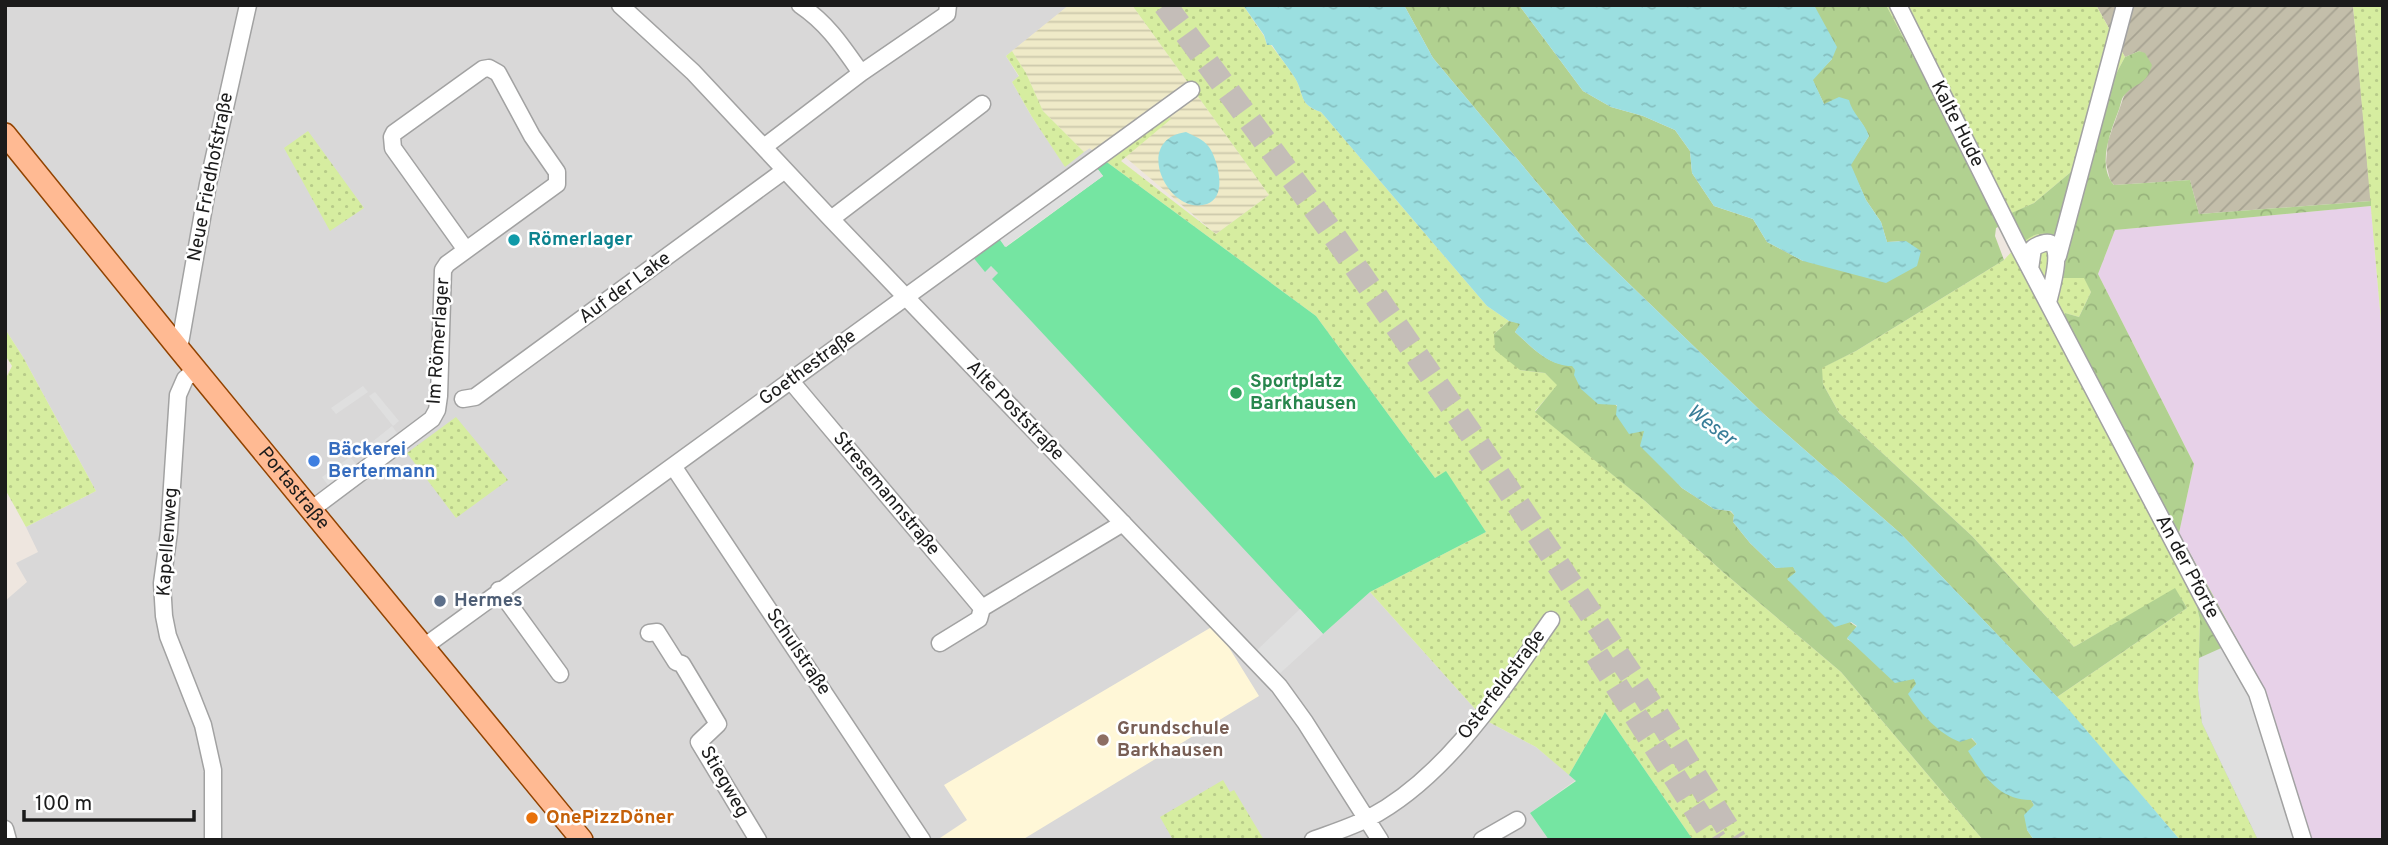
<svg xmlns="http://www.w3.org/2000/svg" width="2388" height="845" font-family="Overpass,sans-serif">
  <defs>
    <pattern id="construction-furrows" width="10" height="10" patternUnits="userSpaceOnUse" patternTransform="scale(1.75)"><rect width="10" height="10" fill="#c3beaa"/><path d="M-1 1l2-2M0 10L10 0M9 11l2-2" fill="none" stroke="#a7a392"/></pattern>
    <pattern id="farmland-rules" width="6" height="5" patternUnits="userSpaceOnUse" patternTransform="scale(1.75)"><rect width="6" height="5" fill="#efeac8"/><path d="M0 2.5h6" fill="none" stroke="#ccc8ab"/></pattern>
    <pattern id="grass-dots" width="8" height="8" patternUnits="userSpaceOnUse" patternTransform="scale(1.75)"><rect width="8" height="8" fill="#d6eda0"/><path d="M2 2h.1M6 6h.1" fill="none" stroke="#b7cb89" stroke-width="1.8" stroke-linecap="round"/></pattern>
    <pattern id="forest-crowns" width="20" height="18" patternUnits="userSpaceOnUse" patternTransform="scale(1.75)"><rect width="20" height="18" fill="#b1d190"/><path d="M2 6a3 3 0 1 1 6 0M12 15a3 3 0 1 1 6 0" fill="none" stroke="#98b37c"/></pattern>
    <pattern id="water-ripples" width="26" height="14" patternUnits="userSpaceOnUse" patternTransform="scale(1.75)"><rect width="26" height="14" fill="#9bdfe0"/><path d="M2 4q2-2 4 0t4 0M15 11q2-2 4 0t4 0" fill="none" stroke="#85bfc0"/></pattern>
  </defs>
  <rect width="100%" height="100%" fill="#eee6df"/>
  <path fill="#d9d8d8" d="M 5,5 L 1069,5 L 1006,56 L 1019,77 L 1012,82 L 1032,117 L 1065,166 L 1089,148 L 1104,160 L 1005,247 L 985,271 L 991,266 L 998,273 L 993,279 L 1324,633 L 1370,592 L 1485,720 L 1536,747 L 1576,780 L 1530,813 L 1549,840 L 5,840 L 5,601 L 27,582 L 16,563 L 38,552 L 26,527 L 96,491 L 23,357 L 5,329 Z"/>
  <path fill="#e7d1e8" d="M 2371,206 L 2383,344 L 2383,840 L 2309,840 L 2263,687 L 2179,533 L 2194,464 L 2098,274 L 2115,230 Z"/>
  <path fill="#fff7d7" d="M 1215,625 L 1259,696 L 1022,840 L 937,840 L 967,820 L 944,785 Z"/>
  <path fill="url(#construction-furrows)" d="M 2096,5 L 2353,5 L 2371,201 L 2199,214 L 2190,180 L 2114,185 L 2110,180 L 2106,163 L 2108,141 L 2124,96 L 2145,54 L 2139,51 L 2125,57 Z"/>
  <path fill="url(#farmland-rules)" d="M 1069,5 L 1132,5 L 1269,195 L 1216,234 L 1125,157 L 1171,118 L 1104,160 L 1090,148 L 1084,152 L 1043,111 L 1026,73 L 1012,51 Z"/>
  <path fill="url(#grass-dots)" d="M 1132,5 L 1243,5 L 1264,36 L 1267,45 L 1271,45 C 1279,56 1288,67 1295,78 C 1305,95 1298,104 1321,112 L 1487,306 L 1509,321 L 1494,334 L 1520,370 L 1545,373 L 1558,385 L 1535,411 L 1645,501 L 1723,572 L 1841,672 L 1983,840 L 1693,840 L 1605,712 L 1569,775 L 1536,747 L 1485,720 L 1370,592 L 1486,532 L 1446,472 L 1435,478 L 1316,316 L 1104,160 L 1167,115 L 1171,119 L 1121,161 L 1216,234 L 1269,195 Z
    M 1886,5 L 2096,5 L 2125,57 L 2109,87 L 2090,156 L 2034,203 L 2008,215 L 2031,236 L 2046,232 L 2069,242 L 2091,292 L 2079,317 L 2065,313 L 2209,595 L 2196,603 L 2200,620 L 2198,690 L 2202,723 L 2258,840 L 2180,840 L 2057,697 L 2187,608 L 2175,589 L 2074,647 L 1972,536 L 1839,413 L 1823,384 L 1821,368 L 1856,351 L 2004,260 L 2014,249 Z
    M 2353,5 L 2383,5 L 2383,344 Z
    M 1012,51 L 1026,73 L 1043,111 L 1084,152 L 1065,167 L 1032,117 L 1012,82 L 1019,76 L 1006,56 Z
    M 308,131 L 364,208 L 330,231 L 284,148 Z
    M 5,329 L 23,357 L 96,491 L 26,527 L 5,489 L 5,380 L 12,366 L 5,355 Z
    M 456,417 L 508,480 L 456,518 L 407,453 Z
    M 1223,780 L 1230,792 L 1234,790 L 1264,840 L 1173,840 L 1160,817 Z"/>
  <path fill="url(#forest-crowns)" d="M 1404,5 L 1519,5 L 1583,91 L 1611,107 L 1643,116 L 1675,130 L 1690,151 L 1692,173 L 1714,206 L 1753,219 L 1767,242 L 1803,261 L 1906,241 L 1887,242 L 1881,222 L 1866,200 L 1850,165 L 1869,136 C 1856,110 1852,110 1824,104 L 1812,79 L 1832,59 L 1814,5 L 1886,5 L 2002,225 L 1996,228 L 1995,236 L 2004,260 L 1856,351 L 1822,368 L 1823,384 L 1839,413 L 1972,536 L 2074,647 L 2175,588 L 2187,608 L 2057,697 L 1900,533 L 1766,416 L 1588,244 L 1433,58 Z
    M 2139,51 L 2145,53 L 2152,65 C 2146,87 2134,82 2123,97 C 2121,100 2120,108 2118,112 C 2110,133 2097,166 2114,185 L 2190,180 L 2199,214 L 2371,201 L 2371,206 L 2115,230 L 2098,274 L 2194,464 L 2179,533 L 2263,687 L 2309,840 L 2258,840 L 2202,723 L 2198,690 L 2200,620 L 2196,603 L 2209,595 L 2065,317 L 2065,313 L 2079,317 L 2091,292 L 2084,278 L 2063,278 L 2069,242 C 2048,233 2041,228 2022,243 L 2007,215 L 2034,203 L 2090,156 L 2109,87 L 2125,57 Z
    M 1509,321 L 1521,323 L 1515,332 C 1532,347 1548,366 1572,365 L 1644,431 L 1670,475 L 1682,488 L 1714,509 L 1730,511 L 1734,515 L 1733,522 L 1750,543 L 1776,568 L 1793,566 L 1796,572 L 1788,580 L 1857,627 L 1847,639 L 1914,679 L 1977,744 L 1969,751 L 2031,800 L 2034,805 L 2027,830 L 2034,840 L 1983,840 L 1841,672 L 1723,572 L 1645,501 L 1535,412 L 1557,385 L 1545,373 L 1520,370 L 1495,350 L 1494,334 Z"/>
  <path fill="#75e5a2" d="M 1104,160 L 1316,316 L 1435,478 L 1446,471 L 1486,532 L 1370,592 L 1323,634 L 992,279 L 998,273 L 991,266 L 985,272 L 972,256 L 998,237 L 1006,247 L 1103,176 L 1096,167 Z
    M 1605,712 L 1693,840 L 1549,840 L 1530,813 L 1576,781 L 1569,775 Z"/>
  <path fill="#dfdfdf" d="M 1096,167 L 1103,176 L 1005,247 L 994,231 Z
    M 363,386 L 368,392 L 336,414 L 331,408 Z
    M 375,392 L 399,421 L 393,426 L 369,396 Z
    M 392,426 L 397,433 L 367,457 L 362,450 Z
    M 350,457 L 356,464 L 328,485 L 322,477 Z
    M 1300,609 L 1323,634 L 1276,677 L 1254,653 Z
    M 2228,645 L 2255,695 L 2300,840 L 2258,840 L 2202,723 L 2198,690 L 2199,658 Z"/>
  <path fill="url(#water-ripples)" d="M 1243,5 L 1404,5 L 1433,58 L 1588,244 L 1766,416 L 1900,533 L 2064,704 L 2180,840 L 2034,840 L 2027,830 L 2024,815 L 2034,805 L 2031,800 C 1999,800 1984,776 1968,751 L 1977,744 L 1972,738 L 1960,742 C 1939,734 1920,713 1908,694 L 1916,684 L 1914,679 L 1895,683 L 1847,638 L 1857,626 L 1851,622 L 1835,627 L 1787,579 L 1796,572 L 1793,567 L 1776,568 L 1750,543 L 1733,522 L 1734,515 L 1731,511 L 1714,509 L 1682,488 L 1640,446 L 1644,431 L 1629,434 L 1616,415 L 1617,405 L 1598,404 L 1581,389 L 1574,375 L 1575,370 L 1572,366 C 1548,366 1532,347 1515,332 L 1520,324 L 1509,321 L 1487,306 L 1321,112 C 1298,104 1305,95 1295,78 C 1288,67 1279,56 1272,45 L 1267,45 L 1264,35 Z
    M 1519,5 L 1814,5 L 1837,47 L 1832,59 L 1813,80 L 1824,104 L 1839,97 L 1849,100 C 1852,113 1864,122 1869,136 L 1851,165 L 1866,200 L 1881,222 L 1887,242 L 1906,241 L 1921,251 L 1917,266 L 1886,283 L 1803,261 L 1767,242 L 1753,219 L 1714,206 L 1692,173 L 1690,151 L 1675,130 L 1643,116 L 1611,107 L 1583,91 Z
    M 1186,132 C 1194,136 1203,139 1209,147 C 1218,160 1228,197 1207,204 C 1169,217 1131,140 1186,132 Z"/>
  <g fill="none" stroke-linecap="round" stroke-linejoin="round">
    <path stroke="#c4bdb8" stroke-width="24" stroke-dasharray="24 12" stroke-linecap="butt" d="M 1165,5 L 1328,227 L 1478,444 L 1655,711 L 1735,840
      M 1597,655 L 1715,840"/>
    <g stroke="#a2a2a2" stroke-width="19">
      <path id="minor" d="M 620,5 L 693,72 L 831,219 L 1279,686 L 1305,722 L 1380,840
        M 800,5 C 828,24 842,46 861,73
        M 1898,5 L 2016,242 L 2204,600 L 2257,693 L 2303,840
        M 764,147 L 861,73 L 947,14 L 948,5
        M 831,219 L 982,104
        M 2058,256 L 2125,5
        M 2030,269 L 2033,248 C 2072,224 2051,288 2048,303
        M 179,349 L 208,184 L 248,5
        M 196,369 L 185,379 L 178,395 L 169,532 L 162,583 L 164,616 L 168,636 L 203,725 L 213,770 L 213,840
        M 790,380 L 982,608 L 1123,523
        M 463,399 L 475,397 L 785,170
        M 673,466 L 922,840
        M 312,509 L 432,419 L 437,410 L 439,396 L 443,270 L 447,264 L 557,184 L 557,172 L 532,136 L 498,73 L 489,68 L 483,69 L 394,133 L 392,137 L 393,148 L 466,250
        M 499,590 L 560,674
        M 649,633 L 657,632 L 676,662 L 682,664 L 718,724 L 699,742 L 758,840
        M 940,643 L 979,619 L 982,608
        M 425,646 L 1191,90
        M 5,829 L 8,840
        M 1313,840 C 1332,833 1351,827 1369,818 C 1447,777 1502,690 1551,620
        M 1482,840 L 1517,820"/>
    </g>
    <g stroke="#924300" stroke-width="24">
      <g id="major">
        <path id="s1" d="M 5,134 L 179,349 L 582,840"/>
      </g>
    </g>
    <use href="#minor" stroke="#fff" stroke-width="16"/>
    <use href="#major" stroke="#ffba93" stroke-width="21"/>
  </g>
  <circle fill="#0f9aa8" stroke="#fff" stroke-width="2.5" cx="514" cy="240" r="7"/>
  <circle fill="#2e9e5b" stroke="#fff" stroke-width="2.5" cx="1236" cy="393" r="7"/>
  <circle fill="#3f7fe0" stroke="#fff" stroke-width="2.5" cx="314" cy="461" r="7"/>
  <circle fill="#5c6f8a" stroke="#fff" stroke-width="2.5" cx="440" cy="601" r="7"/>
  <circle fill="#8d6e63" stroke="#fff" stroke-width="2.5" cx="1103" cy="740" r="7"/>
  <circle fill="#e8710a" stroke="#fff" stroke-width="2.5" cx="532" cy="818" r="7"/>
  <g text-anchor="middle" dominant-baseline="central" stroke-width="5" stroke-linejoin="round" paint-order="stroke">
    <g font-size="19" fill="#1b1b1b" stroke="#fff">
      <text transform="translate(1957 124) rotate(63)">Kalte Hude</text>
      <text transform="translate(211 177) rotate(-79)">Neue Friedhofstraße</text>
      <text transform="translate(625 288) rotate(-36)">Auf der Lake</text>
      <text transform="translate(439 341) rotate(-86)">Im Römerlager</text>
      <text transform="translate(808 368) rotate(-36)">Goethestraße</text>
      <text transform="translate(1015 411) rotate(46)">Alte Poststraße</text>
      <text stroke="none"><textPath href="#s1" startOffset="457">Portastraße</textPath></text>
      <text transform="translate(886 494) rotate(50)">Stresemannstraße</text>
      <text transform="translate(168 542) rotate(-86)">Kapellenweg</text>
      <text transform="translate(2187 567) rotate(62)">An der Pforte</text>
      <text transform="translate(798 652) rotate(56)">Schulstraße</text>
      <text transform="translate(1502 685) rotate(-53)">Osterfeldstraße</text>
      <text transform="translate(724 782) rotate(60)">Stiegweg</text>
    </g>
    <g font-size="19" font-weight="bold" fill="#0d838f" stroke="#fff" text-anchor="start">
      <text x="528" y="240">Römerlager</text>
    </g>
    <g font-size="19" font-weight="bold" fill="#27864d" stroke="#fff" text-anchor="start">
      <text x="1250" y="382">Sportplatz<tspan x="1250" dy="22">Barkhausen</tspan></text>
    </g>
    <g font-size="19" font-weight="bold" fill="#366cbe" stroke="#fff" text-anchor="start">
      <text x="328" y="450">Bäckerei<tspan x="328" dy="22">Bertermann</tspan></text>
    </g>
    <g font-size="19" font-weight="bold" fill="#4e5e75" stroke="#fff" text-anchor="start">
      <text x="454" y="601">Hermes</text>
    </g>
    <g font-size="19" font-weight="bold" fill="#785e54" stroke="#fff" text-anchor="start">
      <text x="1117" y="729">Grundschule<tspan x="1117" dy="22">Barkhausen</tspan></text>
    </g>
    <g font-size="19" font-weight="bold" fill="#c56008" stroke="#fff" text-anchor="start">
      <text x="546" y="818">OnePizzDöner</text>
    </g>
    <g font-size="21" font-style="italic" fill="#3a7e99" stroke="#fff">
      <text transform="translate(1711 426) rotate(37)">Weser</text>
    </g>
  </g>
  <rect width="2388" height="845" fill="none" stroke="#1b1b1b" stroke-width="14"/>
  <path d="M24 810v10h170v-10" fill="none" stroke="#1b1b1b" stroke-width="3.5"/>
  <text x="35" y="810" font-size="21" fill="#1b1b1b" stroke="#ffffff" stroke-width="5" paint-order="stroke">100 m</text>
</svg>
